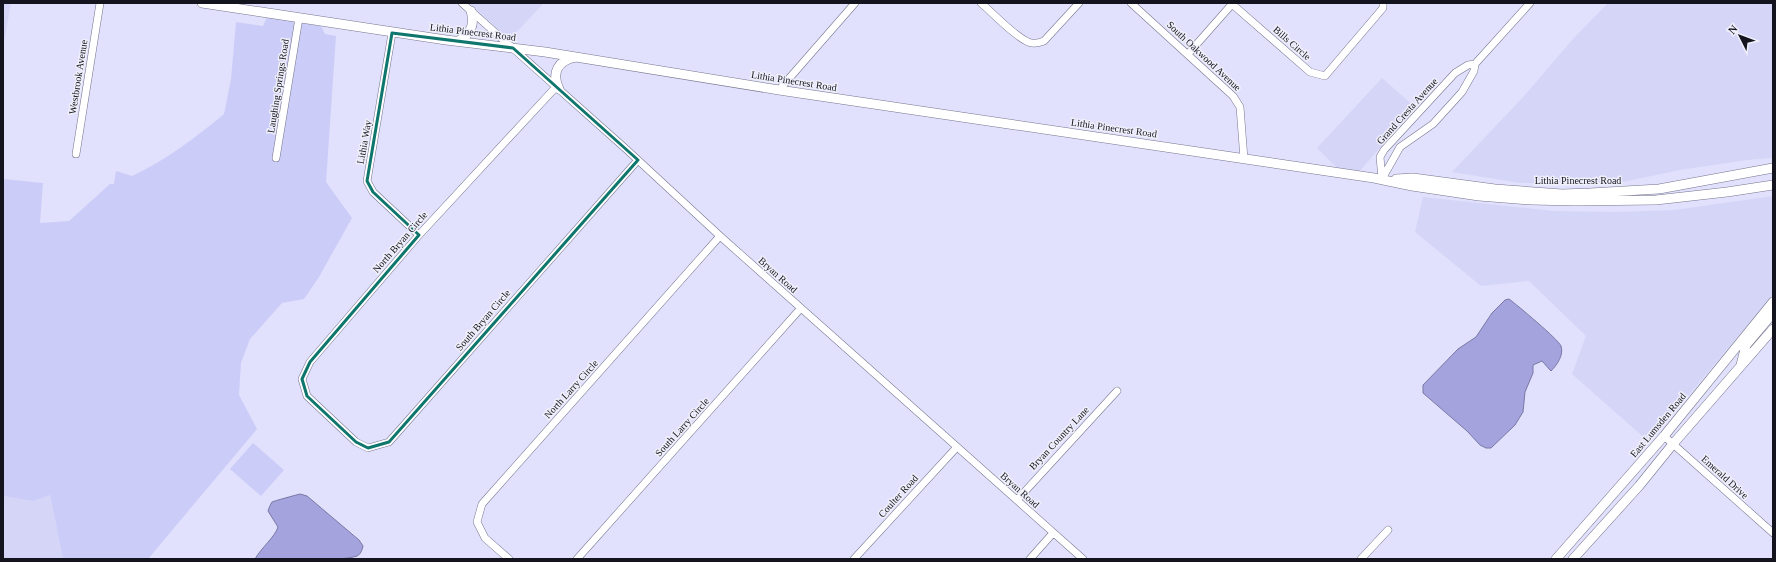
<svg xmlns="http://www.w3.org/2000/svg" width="1776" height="562" font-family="'Times New Roman',serif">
  <rect width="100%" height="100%" fill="#e1e1fd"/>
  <path fill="#d5d5f8" d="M 3,3 L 11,3 L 3,48 Z
    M 468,3 L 544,3 L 509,40 L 473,6 Z
    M 1608,3 L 1773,3 L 1773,158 L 1747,160 L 1680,170 L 1628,181 L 1590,184 L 1520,183 L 1452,172 L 1525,95 L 1572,40 Z
    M 1382,78 L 1415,107 L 1359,172 L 1338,169 L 1317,148 Z
    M 1773,196 L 1773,295 L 1649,442 L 1572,374 L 1586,336 L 1529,281 L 1481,286 L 1415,232 L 1423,197 L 1555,211 L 1616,212 L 1674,210 Z
    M 50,495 L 63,559 L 3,559 L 3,496 L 33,501 Z"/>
  <path fill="#ccccf8" d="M 267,17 L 321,26 L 325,34 L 336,36 L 326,182 L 352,218 L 319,277 L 304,299 L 282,303 L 250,339 L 241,363 L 239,395 L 257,429 L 148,559 L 63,559 L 50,495 L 33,501 L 3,496 L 3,179 L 43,183 L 40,223 L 69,221 L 110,184 L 114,184 L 116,171 L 132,176 C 166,160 195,138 224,114 L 231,79 L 236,22 L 263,26 Z
    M 253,443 L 284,470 L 261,496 L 230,469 Z"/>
  <path fill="#a4a3dd" stroke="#7978a4" d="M 1509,299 C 1517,305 1558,339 1561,346 C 1564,355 1557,365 1551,371 L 1542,361 L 1533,365 L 1533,373 L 1525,392 L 1523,412 L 1515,425 L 1491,448 L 1486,448 L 1480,445 L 1467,431 L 1423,393 L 1423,385 L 1458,349 L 1476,337 L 1492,313 L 1505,300 Z
    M 300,494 L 307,496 L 359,540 L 363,546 C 362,550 361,554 357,556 C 341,562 276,559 255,559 C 261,548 275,537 278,527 L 268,511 C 269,508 270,505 272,502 C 274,501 296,495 300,494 Z"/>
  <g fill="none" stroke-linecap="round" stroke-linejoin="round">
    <g stroke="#75758e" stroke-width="8">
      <path id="minor" d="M 462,3 L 626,149 L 720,236 L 1083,559
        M 981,3 C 994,14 1013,35 1028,42 C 1033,44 1039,43 1044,41 L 1079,3
        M 1131,3 L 1233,96 L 1240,107 L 1244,159
        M 1232,4 L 1310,72 L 1325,76 L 1383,8 L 1383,3
        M 392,33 L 367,181 L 373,192 L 419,235
        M 1188,54 L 1233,3
        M 556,87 L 419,235 L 310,362 L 302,379 L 307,396 L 356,442 L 368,448 L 389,442 L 638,160
        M 779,90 L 855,3
        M 76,154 L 100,3
        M 276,158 L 299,18
        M 1382,179 L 1400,147 L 1433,124 L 1462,92 L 1474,71 L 1475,64 L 1530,3
        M 1382,179 L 1380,157 L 1384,150 L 1455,73 L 1468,65 L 1475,64
        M 1664,436 L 1773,533
        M 1017,500 L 1117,391
        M 509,559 L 485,538 L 477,522 L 482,504 L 720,236
        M 577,559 L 801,308
        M 854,559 L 957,447
        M 1030,559 L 1053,533
        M 1361,559 L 1388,530"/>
    </g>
    <g stroke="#75758e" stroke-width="10">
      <path id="major" d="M 202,3 L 446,40 L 545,52 L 779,90 L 1374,178 L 1412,186 L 1479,196 L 1531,200 L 1576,201 L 1656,200 L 1727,192 L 1773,185
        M 458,41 C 471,35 475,24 471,11
        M 559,89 C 551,73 558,60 576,57
        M 1396,179 L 1413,178 L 1495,189 L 1562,194 L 1590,193 L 1659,189 L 1773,168
        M 1741,365 L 1746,345 L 1773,313
        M 1556,559 L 1664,436 L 1773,302
        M 1573,559 L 1639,486 L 1673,444 L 1773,329"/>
    </g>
    <use href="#minor" stroke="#fff" stroke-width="7"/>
    <use href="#major" stroke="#fff" stroke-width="9"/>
  </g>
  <path fill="none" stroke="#0f766e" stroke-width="3" stroke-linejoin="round" d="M 392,33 L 513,48 L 638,160 L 389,442 L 368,448 L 356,442 L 307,396 L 302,379 L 310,362 L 419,235 L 373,192 L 367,181 Z"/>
  <g text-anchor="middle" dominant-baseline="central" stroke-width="3" stroke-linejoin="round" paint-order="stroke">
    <g font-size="10" fill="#14141e" stroke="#f0f0fb">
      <text transform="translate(473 32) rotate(7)">Lithia Pinecrest Road</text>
      <text transform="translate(1292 43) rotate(41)">Bills Circle</text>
      <text transform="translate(1204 56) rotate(43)">South Oakwood Avenue</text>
      <text transform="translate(78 77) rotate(-81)">Westbrook Avenue</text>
      <text transform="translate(794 81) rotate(9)">Lithia Pinecrest Road</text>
      <text transform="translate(278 86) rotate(-81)">Laughing Springs Road</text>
      <text transform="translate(1407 111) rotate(-48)">Grand Cresta Avenue</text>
      <text transform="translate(1114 128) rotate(8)">Lithia Pinecrest Road</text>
      <text transform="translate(364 142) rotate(-80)">Lithia Way</text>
      <text x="1578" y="180">Lithia Pinecrest Road</text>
      <text transform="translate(400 242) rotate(-49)">North Bryan Circle</text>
      <text transform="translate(778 275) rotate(42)">Bryan Road</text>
      <text transform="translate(483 320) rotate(-49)">South Bryan Circle</text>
      <text transform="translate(571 389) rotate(-48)">North Larry Circle</text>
      <text transform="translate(1658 425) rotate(-50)">East Lumsden Road</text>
      <text transform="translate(682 427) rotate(-48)">South Larry Circle</text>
      <text transform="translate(1059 438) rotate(-47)">Bryan Country Lane</text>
      <text transform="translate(1725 477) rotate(42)">Emerald Drive</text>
      <text transform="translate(1020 490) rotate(42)">Bryan Road</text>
      <text transform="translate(898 496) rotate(-48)">Coulter Road</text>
    </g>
  </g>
  <rect width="1776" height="562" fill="none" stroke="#14141e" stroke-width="8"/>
  <g transform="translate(1740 36) rotate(312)" stroke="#f0f0fb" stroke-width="3" paint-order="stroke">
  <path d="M0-3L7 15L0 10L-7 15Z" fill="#14141e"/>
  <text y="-6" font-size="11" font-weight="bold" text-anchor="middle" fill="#14141e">N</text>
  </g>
</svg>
